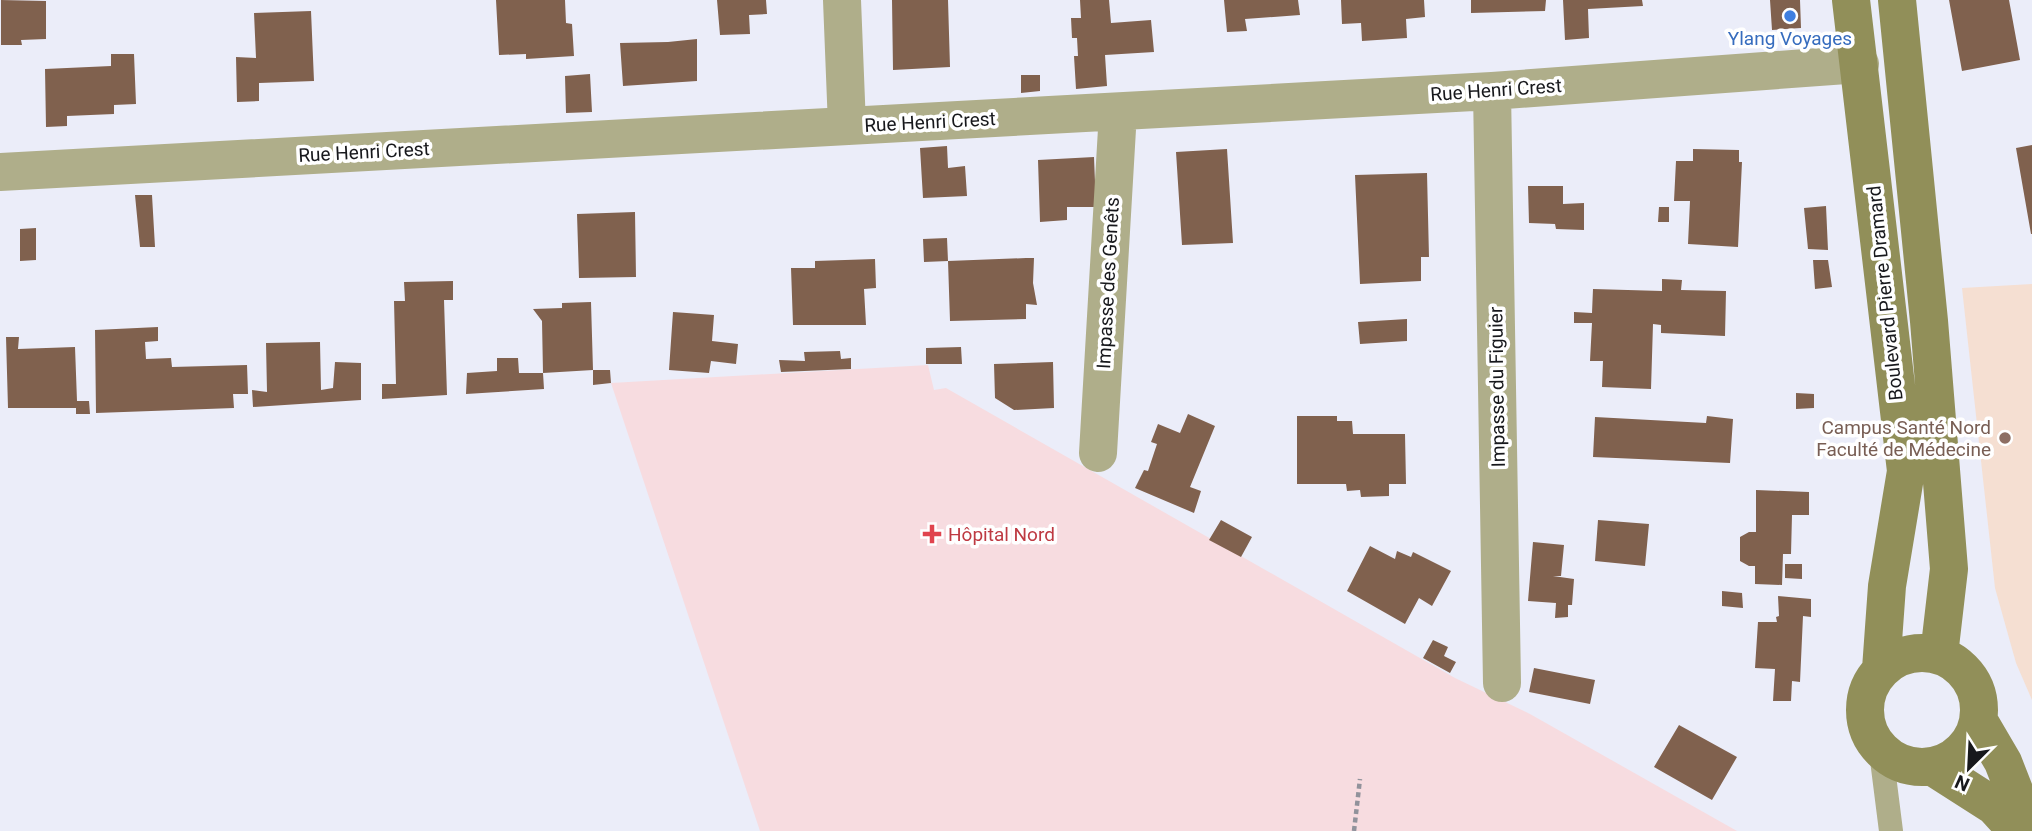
<svg xmlns="http://www.w3.org/2000/svg" width="2032" height="831" font-family="Roboto,sans-serif">
  <rect width="100%" height="100%" fill="#ebedf9"/>
  <path fill="#f5dfd2" d="M 2032,284 L 2032,700 L 2016,663 L 1995,588 L 1962,288 Z"/>
  <path fill="#f7dce0" d="M 928,365 L 934,390 L 946,388 L 1455,678 L 1530,714 L 1737,831 L 760,831 L 611,383 Z"/>
  <path fill="#80614e" d="M 1,0 L 46,1 L 46,39 L 21,40 L 22,45 L 1,45 Z
    M 496,0 L 565,0 L 566,23 L 572,24 L 574,56 L 526,59 L 526,54 L 499,55 Z
    M 717,0 L 766,0 L 767,14 L 749,15 L 750,34 L 720,35 Z
    M 892,0 L 948,0 L 950,67 L 893,70 Z
    M 1080,0 L 1109,0 L 1111,23 L 1151,20 L 1154,52 L 1105,55 L 1107,86 L 1076,89 L 1074,56 L 1078,56 L 1077,38 L 1072,38 L 1071,18 L 1081,18 Z
    M 1224,0 L 1298,0 L 1300,15 L 1245,19 L 1247,31 L 1227,32 Z
    M 1341,0 L 1424,0 L 1425,17 L 1406,19 L 1407,38 L 1362,41 L 1361,23 L 1342,24 Z
    M 1471,0 L 1546,0 L 1545,11 L 1471,13 Z
    M 1563,0 L 1642,0 L 1643,6 L 1588,9 L 1589,38 L 1565,40 Z
    M 1770,0 L 1800,0 L 1801,28 L 1772,30 Z
    M 1949,0 L 2009,0 L 2020,60 L 1962,71 Z
    M 311,11 L 314,81 L 259,83 L 259,101 L 237,102 L 236,57 L 256,58 L 254,13 Z
    M 697,39 L 697,81 L 623,86 L 620,43 L 668,42 Z
    M 111,54 L 134,54 L 136,104 L 114,105 L 114,114 L 67,116 L 67,126 L 46,127 L 45,69 L 111,66 Z
    M 590,74 L 592,112 L 566,113 L 565,76 Z
    M 1021,75 L 1040,75 L 1040,91 L 1021,93 Z
    M 2032,145 L 2032,234 L 2031,234 L 2016,148 Z
    M 947,146 L 948,168 L 965,166 L 967,196 L 923,198 L 920,148 Z
    M 1227,149 L 1233,243 L 1182,245 L 1176,152 Z
    M 1693,149 L 1739,150 L 1739,162 L 1742,162 L 1738,247 L 1688,244 L 1690,201 L 1674,201 L 1676,161 L 1693,161 Z
    M 1094,157 L 1096,207 L 1067,207 L 1067,220 L 1040,222 L 1038,160 Z
    M 1427,173 L 1429,257 L 1421,257 L 1421,281 L 1360,284 L 1355,175 Z
    M 1528,186 L 1563,186 L 1563,204 L 1584,203 L 1584,230 L 1556,229 L 1555,224 L 1529,223 Z
    M 135,195 L 152,195 L 155,247 L 140,247 Z
    M 1826,206 L 1828,250 L 1808,249 L 1804,208 Z
    M 1659,207 L 1669,207 L 1669,222 L 1658,222 Z
    M 635,212 L 636,277 L 579,278 L 577,214 Z
    M 36,228 L 36,260 L 20,261 L 20,229 Z
    M 947,238 L 948,261 L 924,262 L 923,239 Z
    M 1026,258 L 1034,258 L 1033,283 L 1037,305 L 1026,304 L 1026,319 L 950,321 L 948,261 Z
    M 875,259 L 876,288 L 864,289 L 866,325 L 793,325 L 791,268 L 815,268 L 815,261 Z
    M 1813,260 L 1828,260 L 1832,287 L 1815,289 Z
    M 1662,279 L 1682,280 L 1681,290 L 1726,291 L 1725,336 L 1661,333 L 1661,325 L 1653,324 L 1651,389 L 1602,387 L 1603,361 L 1590,361 L 1592,323 L 1574,323 L 1574,312 L 1592,313 L 1593,289 L 1662,291 Z
    M 453,281 L 453,300 L 444,300 L 447,395 L 382,399 L 382,384 L 396,384 L 394,301 L 405,301 L 404,282 Z
    M 591,302 L 593,370 L 543,373 L 544,389 L 466,394 L 467,373 L 497,371 L 497,358 L 518,358 L 519,373 L 543,373 L 542,321 L 533,309 L 562,308 L 562,303 Z
    M 673,312 L 714,315 L 712,341 L 738,344 L 736,364 L 711,361 L 709,373 L 669,370 Z
    M 1407,319 L 1407,341 L 1360,344 L 1358,322 Z
    M 158,327 L 158,341 L 145,342 L 146,359 L 171,358 L 172,367 L 247,365 L 248,394 L 233,394 L 234,408 L 96,413 L 95,330 Z
    M 6,337 L 19,337 L 18,349 L 75,347 L 77,401 L 89,401 L 90,414 L 76,414 L 76,408 L 8,408 Z
    M 320,342 L 321,390 L 333,388 L 335,362 L 361,363 L 361,400 L 253,407 L 252,390 L 267,392 L 266,343 Z
    M 961,347 L 962,364 L 926,364 L 926,348 Z
    M 840,351 L 841,359 L 851,358 L 851,369 L 781,372 L 779,360 L 805,361 L 804,352 Z
    M 1053,362 L 1054,408 L 1014,410 L 995,398 L 994,364 Z
    M 593,370 L 610,370 L 611,383 L 593,385 Z
    M 1796,393 L 1814,394 L 1814,408 L 1796,409 Z
    M 1188,414 L 1215,426 L 1190,487 L 1201,491 L 1194,513 L 1135,488 L 1144,470 L 1148,471 L 1157,444 L 1151,442 L 1158,424 L 1180,433 Z
    M 1297,416 L 1337,416 L 1337,421 L 1352,421 L 1353,434 L 1405,434 L 1406,484 L 1389,484 L 1389,496 L 1361,497 L 1360,490 L 1347,491 L 1346,484 L 1297,484 Z
    M 1707,416 L 1733,419 L 1730,463 L 1593,457 L 1595,417 L 1706,423 Z
    M 1756,490 L 1809,492 L 1809,515 L 1792,515 L 1791,554 L 1783,554 L 1782,585 L 1755,584 L 1755,566 L 1749,566 L 1740,561 L 1740,537 L 1749,532 L 1756,532 Z
    M 1221,520 L 1252,537 L 1241,557 L 1209,540 Z
    M 1598,520 L 1649,524 L 1645,566 L 1595,561 Z
    M 1533,542 L 1564,545 L 1561,576 L 1553,576 L 1574,579 L 1572,605 L 1568,605 L 1568,617 L 1555,618 L 1556,603 L 1528,601 Z
    M 1370,546 L 1395,559 L 1397,551 L 1411,557 L 1413,552 L 1451,571 L 1432,606 L 1419,598 L 1405,624 L 1347,591 Z
    M 1785,564 L 1802,564 L 1802,579 L 1785,578 Z
    M 1722,591 L 1742,593 L 1743,608 L 1722,606 Z
    M 1778,596 L 1811,599 L 1811,617 L 1803,616 L 1800,682 L 1792,681 L 1791,701 L 1773,701 L 1775,669 L 1755,668 L 1758,622 L 1777,622 L 1776,617 L 1779,616 Z
    M 1433,640 L 1448,647 L 1444,656 L 1456,662 L 1450,673 L 1423,658 Z
    M 1534,668 L 1595,680 L 1590,704 L 1529,692 Z
    M 1679,725 L 1737,757 L 1712,800 L 1654,767 Z"/>
  <g fill="none" stroke-linecap="round" stroke-linejoin="round">
    <path stroke="#91929b" stroke-width="4.5" stroke-dasharray="5 3.5" stroke-linecap="butt" d="M 1354,831 L 1360,779"/>
    <path stroke="#afae8a" stroke-width="24" d="M 1881,752 L 1891,831"/>
    <path stroke="#afae8a" stroke-width="38" d="M 842,0 L 847,126
      M 1492,91 L 1502,683
      M 0,172 L 1492,91 L 1860,64
      M 1098,453 L 1118,112"/>
    <path stroke="#918f59" stroke-width="38" d="M 1851,0 L 1906,471 L 1887,586 L 1881,669
      M 1897,0 L 1929,321 L 1949,569 L 1939,655
      M1865 710a57 57 0 1 1 114 0a57 57 0 1 1-114 0Z
      M 1979,721 L 2003,762 L 2030,831
      M 1933,767 L 1994,806 L 2017,831"/>
  </g>
  <circle fill="#3f7fe0" stroke="#fff" stroke-width="2.5" cx="1790" cy="16" r="7"/>
  <circle fill="#8d6e63" stroke="#fff" stroke-width="2.5" cx="2005" cy="438" r="7"/>
  <path fill="#e0444e" stroke="#fff" stroke-width="2.5" d="M928.5 523.5h7v7h7v7h-7v7h-7v-7h-7v-7h7z"/>
  <g text-anchor="middle" dominant-baseline="central" stroke-width="7" stroke-linejoin="round" paint-order="stroke">
    <g font-size="19" fill="#366cbe" stroke="#fff">
      <text x="1790" y="38">Ylang Voyages</text>
    </g>
    <g font-size="19" fill="#17181c" stroke="#fff">
      <text transform="translate(1496 90) rotate(-4)">Rue Henri Crest</text>
      <text transform="translate(930 122) rotate(-3)">Rue Henri Crest</text>
      <text transform="translate(364 152) rotate(-3)">Rue Henri Crest</text>
      <text transform="translate(1108 283) rotate(-87)">Impasse des Genêts</text>
      <text transform="translate(1885 293) rotate(-96)">Boulevard Pierre Dramard</text>
      <text transform="translate(1497 387) rotate(-91)">Impasse du Figuier</text>
    </g>
    <g font-size="19" fill="#785e54" stroke="#fff" text-anchor="end">
      <text x="1991" y="427">Campus Santé Nord<tspan x="1991" dy="22">Faculté de Médecine</tspan></text>
    </g>
    <g font-size="19" fill="#be3a42" stroke="#fff" text-anchor="start">
      <text x="948" y="534">Hôpital Nord</text>
    </g>
  </g>
  <g transform="translate(1969 768) rotate(204)" stroke="#ffffff" stroke-width="5" paint-order="stroke">
  <path d="M0-5L12 26L0 18L-12 26Z" fill="#17181c"/>
  <text y="-10" font-size="19" font-weight="bold" text-anchor="middle" fill="#17181c">N</text>
  </g>
</svg>
